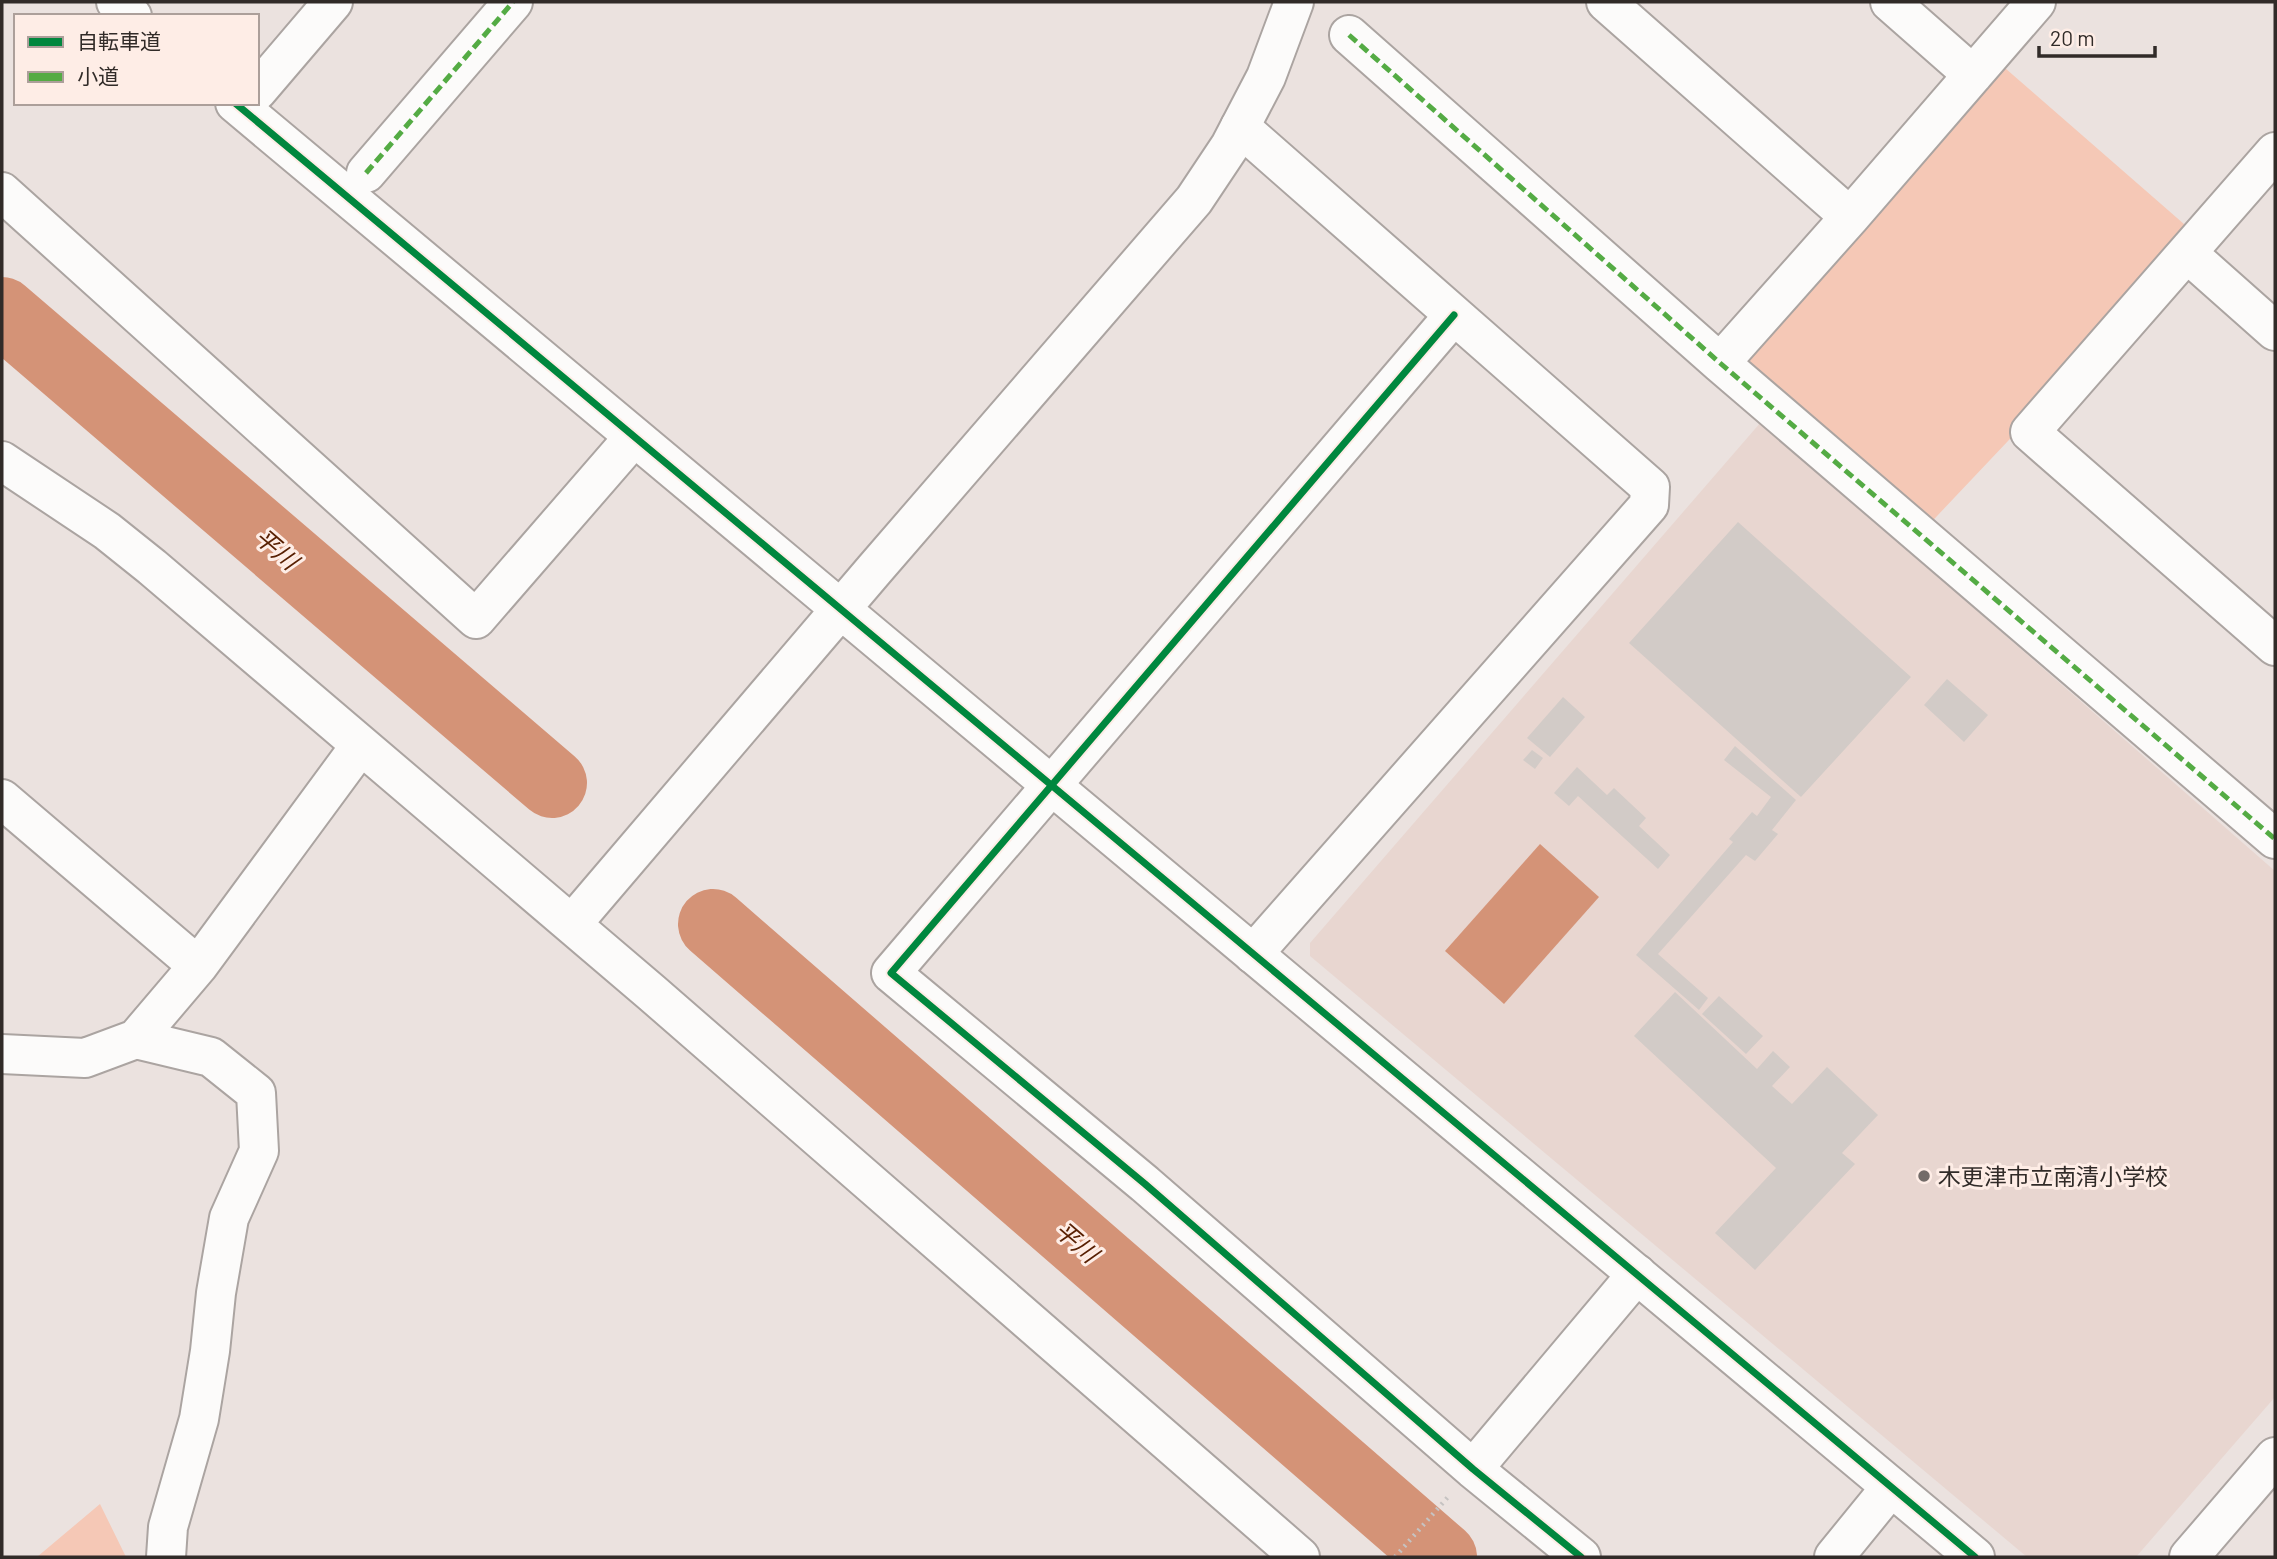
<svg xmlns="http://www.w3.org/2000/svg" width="2277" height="1559" font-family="Barlow,'Noto Sans JP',sans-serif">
  <rect width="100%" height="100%" fill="#ebe2df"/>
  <path fill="#e8d6d0" d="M 1761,422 L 2275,871 L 2275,1397 L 2136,1557 L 2027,1557 L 1310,956 L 1310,943 Z"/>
  <path fill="#f5c8b6" d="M 1990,55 L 2200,238 L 1920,534 L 1720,363 Z
    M 100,1504 L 126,1557 L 37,1557 Z"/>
  <path fill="#d49377" d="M 1540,844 L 1599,897 L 1504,1004 L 1445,951 Z"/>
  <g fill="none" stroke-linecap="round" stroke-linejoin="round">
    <path stroke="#d49377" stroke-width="70" d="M 2,312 L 552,783
      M 713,924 L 1442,1557"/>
  </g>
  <path fill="#d2cbc7" d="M 1738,522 L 1911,677 L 1801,797 L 1629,643 Z
    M 1947,679 L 1988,715 L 1964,742 L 1924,705 Z
    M 1563,697 L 1585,717 L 1550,757 L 1527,738 Z
    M 1735,746 L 1796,800 L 1772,830 L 1778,834 L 1755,861 L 1746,855 L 1658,954 L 1708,998 L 1699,1010 L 1636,955 L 1733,842 L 1729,839 L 1752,812 L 1757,816 L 1771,797 L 1724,760 Z
    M 1532,750 L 1543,758 L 1535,769 L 1523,760 Z
    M 1577,767 L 1607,795 L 1614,788 L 1646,818 L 1639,826 L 1670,855 L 1658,869 L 1578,796 L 1569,806 L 1554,793 Z
    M 1675,992 L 1757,1069 L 1773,1051 L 1790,1067 L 1772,1086 L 1792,1104 L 1827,1067 L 1878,1115 L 1842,1153 L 1855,1164 L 1755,1270 L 1715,1233 L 1776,1168 L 1634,1036 Z
    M 1719,996 L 1763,1036 L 1746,1054 L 1702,1014 Z"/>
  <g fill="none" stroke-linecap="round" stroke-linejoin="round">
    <g stroke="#aba4a1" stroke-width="42">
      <path id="street" d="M 1606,2 L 1850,217
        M 1890,2 L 1973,75
        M 1349,35 L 1720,363 L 2275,839
        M 257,91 L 333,2
        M 1240,127 L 1650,487 L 1649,505 L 1253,954
        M 2275,152 L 2030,432 L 2275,646
        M 366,173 L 513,2
        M 2,192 L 476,619 L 634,437
        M 2187,253 L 2275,331
        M 1454,315 L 891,973 L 1145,1184 L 1473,1469 L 1581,1557
        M 1720,363 L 1850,217 L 2036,2
        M 2,799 L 198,966
        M 136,1039 L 211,1057 L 256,1093 L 259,1151 L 229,1218 L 216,1293 L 210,1351 L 199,1419 L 168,1527 L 166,1557
        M 2,1054 L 85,1058 L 136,1039 L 198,966 L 360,746
        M 1473,1469 L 1637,1274
        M 1834,1557 L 1891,1487"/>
    </g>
    <g stroke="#aba4a1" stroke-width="42">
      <path id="secondary" d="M 116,2 L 132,16
        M 235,103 L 1975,1557
        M 2,461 L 107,531 L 152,567 L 652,993 L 1300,1557
        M 572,924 L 874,570 L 1194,200 L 1230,146 L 1266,77 L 1294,2
        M 2189,1557 L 2275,1457"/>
    </g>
    <path stroke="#c6c3c2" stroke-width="4.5" stroke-dasharray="2 5" stroke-linecap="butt" d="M 1395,1557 L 1448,1497"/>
    <use href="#street" stroke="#fcfbfa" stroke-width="38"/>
    <use href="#secondary" stroke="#fcfbfa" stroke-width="38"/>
    <path stroke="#54ab44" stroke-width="5" stroke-dasharray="10 5" stroke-linecap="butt" d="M 1349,35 L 1720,363 L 2275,839
      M 366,173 L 513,2"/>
    <g stroke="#feede6" stroke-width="11">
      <path id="cycleway" d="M 235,103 L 1975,1557
        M 1454,315 L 891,973 L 1145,1184 L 1473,1469 L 1581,1557"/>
    </g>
    <use href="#cycleway" stroke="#00873e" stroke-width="7"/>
  </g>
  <circle fill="#726b68" stroke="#feede6" stroke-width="2.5" cx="1924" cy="1176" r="7"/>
  <g text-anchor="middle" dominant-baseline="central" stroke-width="6" stroke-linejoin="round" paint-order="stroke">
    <g font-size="23" fill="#312b28" stroke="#feede6" text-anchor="start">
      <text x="1938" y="1176">木更津市立南清小学校</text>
    </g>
    <g font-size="24" font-style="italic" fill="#592003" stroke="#feede6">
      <text transform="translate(277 548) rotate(41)">平川</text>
      <text transform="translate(1077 1241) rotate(41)">平川</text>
    </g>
  </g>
  <rect width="2277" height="1559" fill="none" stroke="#312b28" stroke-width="7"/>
  <rect x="14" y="14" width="245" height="91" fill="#feede6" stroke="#ac9f9a" stroke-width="2"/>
  <rect x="28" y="37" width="35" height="10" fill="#00873e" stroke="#ac9f9a" stroke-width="2"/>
  <text x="77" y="49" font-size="21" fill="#312b28">自転車道</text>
  <rect x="28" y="72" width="35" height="10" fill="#54ab44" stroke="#ac9f9a" stroke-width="2"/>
  <text x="77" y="84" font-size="21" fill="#312b28">小道</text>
  <path d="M2039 46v10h116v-10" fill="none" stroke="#312b28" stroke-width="3.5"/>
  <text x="2050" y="46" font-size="21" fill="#312b28" stroke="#feede6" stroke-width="5" paint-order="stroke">20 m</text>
</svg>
